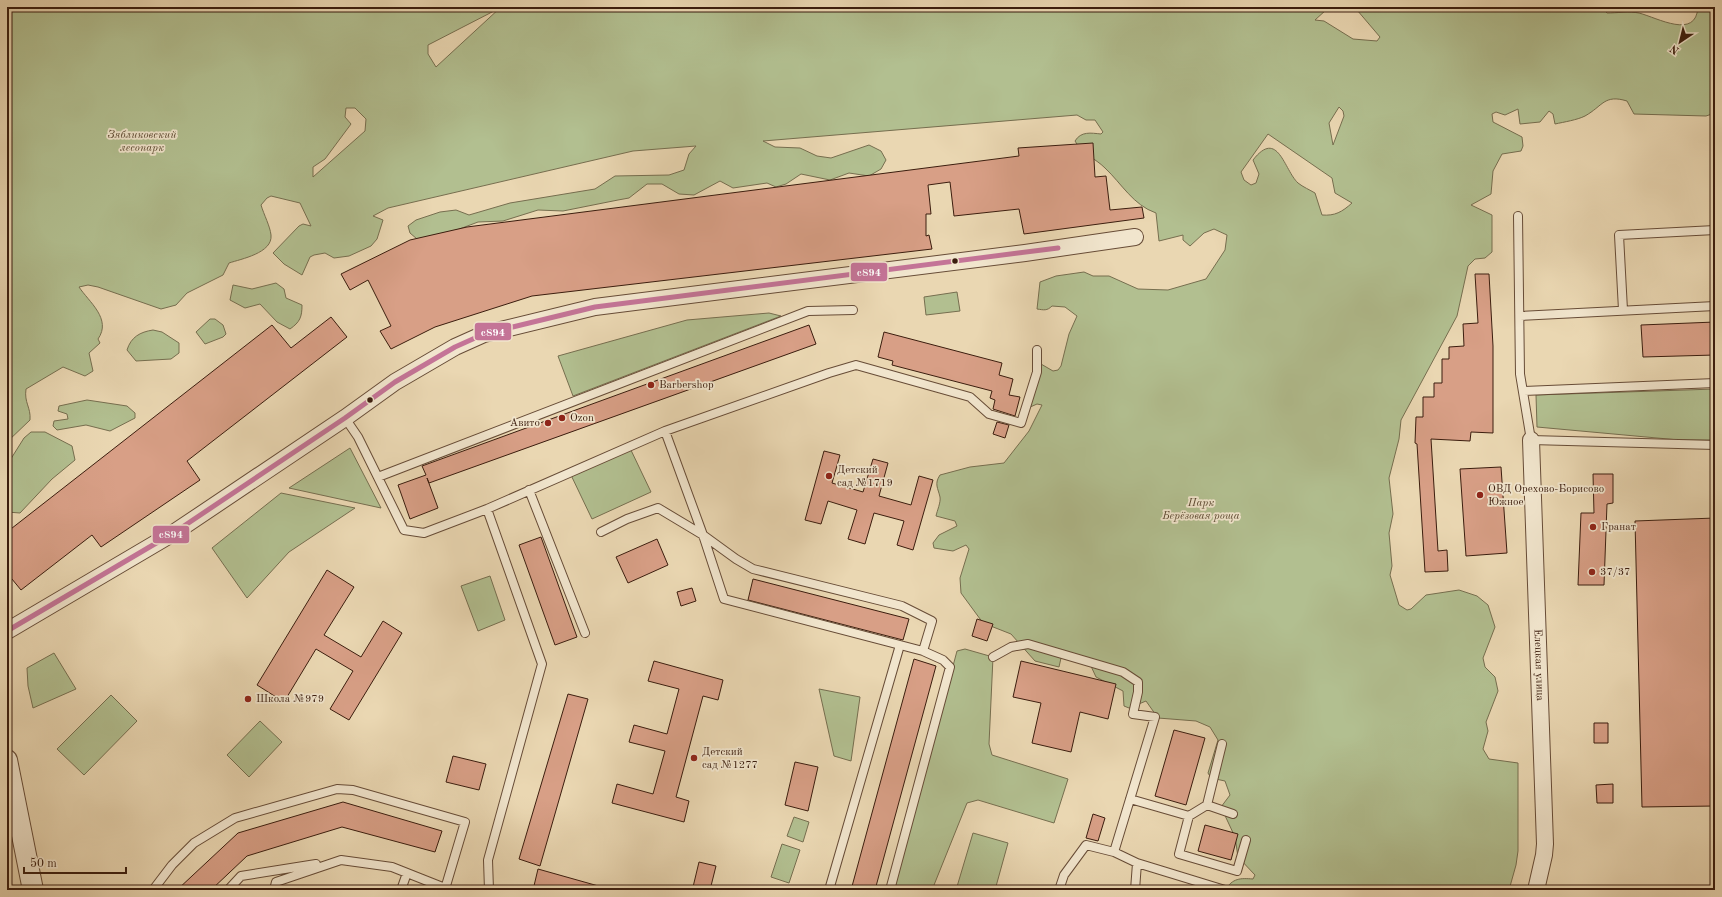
<svg xmlns="http://www.w3.org/2000/svg" width="1722" height="897" font-family="'Old Standard TT',serif">
  <rect width="100%" height="100%" fill="#ead7b2"/>
  <filter id="stains"><feTurbulence type="fractalNoise" baseFrequency=".005" numOctaves="4"/><feColorMatrix values="0 0 0 0 .2 0 0 0 0 .09 0 0 0 0 .02 0 0 0 .5 -.17"/></filter>
  <radialGradient id="worn" r=".72"><stop offset=".6" stop-color="#630" stop-opacity="0"/><stop offset="1" stop-color="#630" stop-opacity=".3"/></radialGradient>
  <path fill="#b2bf90" stroke="#766e4f" fill-rule="evenodd" d="M 7,7 L 496,7 L 494,11 L 428,45 L 428,54 L 436,67 L 501,7 L 1333,7 L 1326,10 L 1315,20 L 1324,21 L 1353,39 L 1377,41 L 1380,37 L 1357,10 L 1358,7 L 1602,7 L 1607,13 C 1617,13 1629,11 1639,13 C 1658,18 1696,40 1698,7 L 1715,7 L 1715,113 L 1706,116 L 1634,114 L 1627,101 C 1604,94 1603,106 1585,116 C 1577,120 1564,122 1555,124 L 1553,114 L 1549,111 L 1540,122 L 1520,124 L 1518,109 L 1505,115 L 1496,112 L 1492,114 L 1493,122 L 1522,137 L 1523,146 L 1521,151 L 1502,154 L 1493,171 L 1491,194 L 1471,205 L 1492,215 L 1492,252 L 1485,258 L 1475,259 L 1468,266 L 1457,316 L 1401,420 L 1399,439 L 1389,478 L 1393,514 L 1389,533 L 1392,566 L 1390,575 L 1399,605 L 1407,610 L 1411,609 L 1426,595 L 1459,590 L 1477,596 L 1488,605 L 1495,627 L 1483,658 L 1485,667 L 1495,677 L 1498,691 L 1486,722 L 1488,731 L 1483,749 L 1489,759 L 1518,763 L 1518,851 L 1516,865 L 1509,890 L 1225,890 C 1233,878 1240,878 1253,879 L 1255,875 L 1238,857 L 1235,837 L 1221,807 L 1230,795 L 1225,781 L 1211,778 L 1208,773 L 1218,740 L 1210,727 L 1196,721 L 1158,718 L 1146,701 L 1129,708 L 1124,706 L 1123,691 L 1096,677 L 1090,664 L 1061,658 L 1059,667 L 1035,661 L 1011,634 L 983,623 L 961,593 L 960,578 L 969,549 L 966,545 L 953,551 L 934,548 L 933,543 L 939,535 L 957,526 L 955,521 L 936,516 C 937,511 941,502 940,497 C 938,488 934,484 940,475 L 970,467 L 1004,463 L 1029,431 L 1042,405 L 1037,404 L 1028,408 L 1041,364 L 1053,371 L 1058,370 L 1061,366 L 1069,334 L 1077,316 L 1065,307 L 1052,306 C 1047,311 1044,310 1037,309 L 1040,282 L 1056,276 L 1084,272 L 1093,276 L 1109,276 L 1138,289 L 1168,290 L 1206,279 L 1225,250 L 1227,235 L 1214,229 L 1204,233 L 1190,246 L 1183,240 L 1183,235 L 1159,241 L 1156,213 C 1133,205 1122,184 1105,168 C 1095,158 1082,154 1075,141 C 1081,131 1091,133 1101,134 L 1103,132 L 1095,120 L 1086,120 L 1077,115 L 763,141 L 775,147 L 800,148 L 817,156 L 831,158 L 869,145 L 881,151 L 886,160 L 881,169 L 869,176 L 849,173 L 830,180 L 801,174 L 786,184 L 776,187 L 767,183 L 733,188 L 720,181 L 694,195 L 679,194 L 662,184 L 647,184 L 629,198 L 618,200 L 563,211 L 538,210 L 503,221 L 478,222 L 433,239 L 417,239 L 410,233 L 408,226 L 416,220 L 440,212 L 456,210 L 469,215 L 510,203 L 595,189 L 615,176 L 669,175 L 684,170 L 689,154 L 696,146 L 633,151 L 388,208 L 373,216 L 383,220 L 377,239 L 371,246 L 349,256 L 334,258 L 325,253 L 314,255 L 310,257 L 302,275 L 284,264 L 273,253 L 299,226 L 303,224 L 311,226 L 300,203 L 271,196 L 267,198 L 261,205 C 264,215 270,226 271,235 C 273,253 241,259 229,263 L 223,275 L 187,293 L 176,305 L 161,309 L 98,287 L 88,285 L 79,287 C 89,302 112,319 98,339 L 100,343 L 89,353 L 93,371 L 85,376 L 63,367 L 26,389 C 24,403 31,407 30,420 L 7,442 ZM 1339,107 L 1343,111 L 1344,116 L 1333,145 L 1329,123 ZM 346,108 L 355,108 L 366,119 L 365,131 L 313,177 L 313,167 L 325,159 L 351,124 L 345,117 ZM 1268,134 L 1332,178 L 1335,193 L 1352,203 C 1342,212 1335,216 1322,215 L 1315,193 C 1310,190 1303,187 1298,183 C 1284,170 1278,128 1253,160 L 1259,174 L 1256,183 L 1251,185 L 1244,180 L 1241,172 Z
    M 276,283 L 284,289 L 286,298 L 302,305 C 302,317 300,322 290,329 L 277,322 L 260,304 L 245,308 L 230,300 L 233,285 L 252,289 Z
    M 957,292 L 960,311 L 926,315 L 924,297 Z
    M 769,313 L 781,316 L 573,396 L 558,356 L 687,320 Z
    M 210,319 L 215,319 L 223,325 L 226,334 L 223,337 L 205,344 L 196,332 Z
    M 153,330 L 162,332 L 179,343 L 179,353 L 171,359 L 136,361 L 127,350 C 131,337 140,332 153,330 Z
    M 1715,389 L 1715,440 L 1679,440 L 1537,427 L 1536,395 Z
    M 87,400 L 127,406 L 135,413 L 135,418 L 110,431 L 86,425 L 57,430 L 53,426 L 54,421 L 68,419 L 67,414 L 58,411 L 59,406 Z
    M 31,432 L 45,432 L 72,446 L 75,460 L 52,479 L 20,513 L 7,512 L 7,465 L 24,438 Z
    M 629,446 L 651,492 L 592,519 L 570,473 Z
    M 350,448 L 381,508 L 289,488 Z
    M 281,493 L 355,508 L 289,552 L 247,598 L 212,548 Z
    M 490,576 L 505,620 L 478,631 L 461,586 Z
    M 965,649 L 993,657 L 989,744 L 992,755 L 1068,779 L 1054,823 L 978,800 L 967,803 L 932,890 L 893,890 L 957,651 Z
    M 54,653 L 76,689 L 33,708 L 28,686 L 27,668 Z
    M 819,689 L 860,697 L 851,761 L 834,756 Z
    M 111,695 L 137,721 L 84,775 L 57,749 Z
    M 260,721 L 282,742 L 249,777 L 227,755 Z
    M 794,817 L 809,822 L 803,842 L 787,836 Z
    M 973,833 L 1008,843 L 995,890 L 956,890 Z
    M 782,844 L 800,850 L 789,883 L 771,877 Z"/>
  <path fill="#d89f86" stroke="#3b1d0e" d="M 1093,143 L 1095,177 L 1106,176 L 1110,210 L 1142,207 L 1144,218 L 1024,234 L 1019,209 L 954,216 L 950,182 L 928,185 L 931,214 L 926,214 L 926,236 L 929,235 L 932,249 L 532,296 L 435,327 L 391,349 L 380,331 L 391,326 L 368,280 L 350,290 L 341,274 L 410,240 L 467,227 L 1019,156 L 1018,148 Z
    M 1475,274 L 1489,274 L 1493,346 L 1493,433 L 1471,432 L 1470,441 L 1431,439 L 1438,551 L 1447,550 L 1448,571 L 1425,572 L 1417,444 L 1415,443 L 1416,417 L 1423,417 L 1423,397 L 1434,397 L 1434,383 L 1442,383 L 1442,359 L 1449,359 L 1449,347 L 1464,346 L 1463,324 L 1478,323 Z
    M 331,317 L 347,337 L 187,461 L 200,480 L 101,547 L 92,535 L 21,590 L 7,573 L 7,532 L 272,325 L 291,348 Z
    M 1715,322 L 1715,355 L 1643,357 L 1641,325 Z
    M 809,325 L 816,344 L 429,483 L 427,478 L 438,508 L 410,519 L 398,485 L 426,475 L 422,466 Z
    M 884,332 L 1002,363 L 999,375 L 1013,379 L 1009,395 L 1020,397 L 1015,416 L 993,409 L 995,400 L 990,398 L 992,391 L 892,365 L 893,361 L 878,357 Z
    M 997,422 L 1009,425 L 1005,438 L 993,434 Z
    M 824,451 L 840,455 L 832,483 L 863,492 L 873,459 L 888,463 L 879,496 L 911,505 L 919,476 L 933,480 L 913,550 L 897,545 L 904,521 L 874,513 L 865,544 L 848,539 L 857,510 L 828,501 L 821,524 L 805,520 Z
    M 1501,467 L 1507,553 L 1466,556 L 1460,469 Z
    M 1593,474 L 1613,474 L 1613,503 L 1607,504 L 1604,585 L 1578,585 L 1581,513 L 1594,513 Z
    M 1715,518 L 1715,806 L 1642,807 L 1635,521 Z
    M 541,537 L 577,637 L 555,645 L 519,545 Z
    M 657,539 L 668,565 L 628,583 L 616,557 Z
    M 327,570 L 354,587 L 324,635 L 361,657 L 383,621 L 402,633 L 349,720 L 330,709 L 353,671 L 316,649 L 284,702 L 257,685 Z
    M 753,579 L 909,619 L 903,640 L 748,600 Z
    M 692,588 L 696,601 L 681,606 L 677,592 Z
    M 977,619 L 993,624 L 987,641 L 972,636 Z
    M 914,659 L 936,666 L 875,890 L 851,890 Z
    M 654,661 L 723,680 L 718,700 L 703,696 L 676,797 L 689,801 L 684,822 L 612,803 L 617,784 L 653,794 L 665,751 L 629,742 L 634,725 L 667,734 L 679,689 L 648,681 Z
    M 1021,661 L 1116,684 L 1108,719 L 1080,712 L 1071,752 L 1032,743 L 1041,703 L 1013,697 Z
    M 568,694 L 588,699 L 540,866 L 519,859 Z
    M 1594,723 L 1608,723 L 1608,743 L 1594,743 Z
    M 1174,730 L 1205,738 L 1186,805 L 1155,796 Z
    M 453,756 L 486,764 L 479,790 L 446,782 Z
    M 795,762 L 818,767 L 808,811 L 785,805 Z
    M 1613,784 L 1613,803 L 1597,803 L 1596,785 Z
    M 343,802 L 442,831 L 435,852 L 342,827 L 247,856 L 211,890 L 177,890 L 238,833 Z
    M 1093,814 L 1105,818 L 1098,841 L 1086,838 Z
    M 1205,825 L 1238,834 L 1231,860 L 1198,851 Z
    M 699,862 L 716,866 L 710,890 L 693,887 Z
    M 538,869 L 602,887 L 602,890 L 533,890 Z"/>
  <g fill="none" stroke-linecap="round" stroke-linejoin="round">
    <g stroke="#674c37" stroke-width="10">
      <path id="service" d="M 1518,216 L 1520,374 L 1531,440 L 1715,445
        M 1623,310 L 1619,235 L 1715,230
        M 1520,316 L 1715,306
        M 1523,391 L 1715,383
        M 345,418 L 358,437 L 404,530 L 424,533 L 487,509 L 665,431 L 829,373 L 856,365 L 970,397 L 989,414 L 1021,423 L 1037,372 L 1037,350
        M 665,431 L 703,535 L 724,599 L 923,651
        M 378,477 L 808,311 L 853,310
        M 529,490 L 585,633
        M 487,509 L 542,664 L 488,860 L 489,890
        M 601,532 L 627,519 L 658,508 L 703,535 L 736,559 L 753,569 L 902,606 L 932,621 L 923,651 L 943,660 L 950,667 L 890,890
        M 993,657 L 1011,647 L 1028,644 L 1123,672 L 1138,682 L 1138,692 L 1133,714 L 1155,717 L 1114,852
        M 1130,799 L 1189,816 L 1207,805 L 1222,744
        M 1207,805 L 1233,814
        M 1189,816 L 1179,854 L 1237,871 L 1246,840
        M 1137,863 L 1225,890
        M 153,890 L 172,865 L 194,843 L 235,818 L 337,789 L 353,790 L 465,822 L 445,889
        M 228,890 L 241,876 L 316,864
        M 274,890 L 276,882 L 341,860 L 392,867 L 450,890
        M 401,890 L 407,873
        M 829,890 L 900,645
        M 1059,890 L 1064,875 L 1086,845 L 1114,852 L 1137,863 L 1135,890"/>
    </g>
    <g stroke="#674c37" stroke-width="18">
      <g id="minor">
        <path id="s1" d="M 1531,440 L 1545,844 L 1544,855 L 1536,890"/>
        <path d="M 7,631 L 175,532 L 345,418 L 395,382 L 455,347 L 484,334 L 595,307 L 1025,253 L 1135,237"/>
      </g>
    </g>
    <g stroke="#674c37" stroke-width="22">
      <path id="tertiary" d="M 7,760 L 33,890"/>
    </g>
    <use href="#service" stroke="#f1e5cd" stroke-width="8"/>
    <use href="#minor" stroke="#f1e5cd" stroke-width="16"/>
    <use href="#tertiary" stroke="#f1e5cd" stroke-width="20"/>
    <g stroke="#f1e5cd" stroke-width="8">
      <path id="bus-1" d="M 7,631 L 175,532 L 345,418 L 395,382 L 455,347 L 484,334 L 595,307 L 1058,248"/>
    </g>
    <use href="#bus-1" stroke="#c47497" stroke-width="5"/>
  </g>
  <g fill="#3b1d0e" stroke="#f1e5cd" stroke-width="1.5">
    <circle cx="955" cy="261" r="3.5"/>
    <circle cx="370" cy="400" r="3.5"/>
  </g>
  <g fill="#8f2418" stroke="#f1e5cd" stroke-width="1.5">
    <circle cx="651" cy="385" r="4"/>
    <circle cx="562" cy="418" r="4"/>
    <circle cx="548" cy="423" r="4"/>
    <circle cx="829" cy="476" r="4"/>
    <circle cx="1480" cy="495" r="4"/>
    <circle cx="1593" cy="527" r="4"/>
    <circle cx="1592" cy="572" r="4"/>
    <circle cx="248" cy="699" r="4"/>
    <circle cx="694" cy="758" r="4"/>
  </g>
  <g text-anchor="middle" dominant-baseline="central" stroke-width="3.5" stroke-linejoin="round" paint-order="stroke">
    <g font-size="11" font-style="italic" fill="#59462e" stroke="#f1e5cd">
      <text x="142" y="135">Зябликовский<tspan x="142" dy="13">лесопарк</tspan></text>
      <text x="1201" y="503">Парк<tspan x="1201" dy="13">Берёзовая роща</tspan></text>
    </g>
    <g font-size="11" fill="#3b1d0e" stroke="#f1e5cd" text-anchor="start">
      <text x="659" y="385">Barbershop</text>
      <text x="570" y="418">Ozon</text>
      <text x="540" y="423" text-anchor="end">Авито</text>
      <text x="837" y="470">Детский<tspan x="837" dy="13">сад №1719</tspan></text>
      <text x="1488" y="489">ОВД Орехово-Борисово<tspan x="1488" dy="13">Южное</tspan></text>
      <text x="1601" y="527">Гранат</text>
      <text x="1600" y="572">37/37</text>
      <text x="256" y="699">Школа №979</text>
      <text x="702" y="752">Детский<tspan x="702" dy="13">сад №1277</tspan></text>
    </g>
    <g font-size="11" fill="#3b1d0e" stroke="#f1e5cd">
      <text stroke="none"><textPath href="#s1" startOffset="225">Елецкая улица</textPath></text>
    </g>
  </g>
  <g stroke="#f1e5cd" stroke-width="1.5">
    <rect x="850" y="262" width="38" height="20" rx="4" fill="#c47497"/>
    <rect x="474" y="322" width="38" height="19" rx="4" fill="#c47497"/>
    <rect x="152" y="525" width="38" height="19" rx="4" fill="#c47497"/>
  </g>
  <g font-size="11" text-anchor="middle" font-weight="bold" fill="#fff">
    <text x="869" y="276">с894</text>
    <text x="493" y="336">с894</text>
    <text x="171" y="538">с894</text>
  </g>
  <rect width="1722" height="897" fill="none" stroke="#ead7b2" stroke-width="24"/>
  <rect x="8" y="8" width="1706" height="881" fill="none" stroke="#3b1d0e" stroke-width="2"/>
  <rect x="12" y="12" width="1698" height="873" fill="none" stroke="#3b1d0e"/>
  <g transform="translate(1680 42) rotate(215)" stroke="#f1e5cd" stroke-width="3" paint-order="stroke">
  <path d="M0-3L7 15L0 10L-7 15Z" fill="#3b1d0e"/>
  <text y="-6" font-size="11" font-weight="bold" text-anchor="middle" fill="#3b1d0e">N</text>
  </g>
  <path d="M24 867v6h102v-6" fill="none" stroke="#3b1d0e" stroke-width="2"/>
  <text x="30" y="867" font-size="12" fill="#3b1d0e" stroke="#f1e5cd" stroke-width="3" paint-order="stroke">50 m</text>
  <rect width="100%" height="100%" filter="url(#stains)"/>
  <rect width="100%" height="100%" fill="url(#worn)"/>
</svg>
